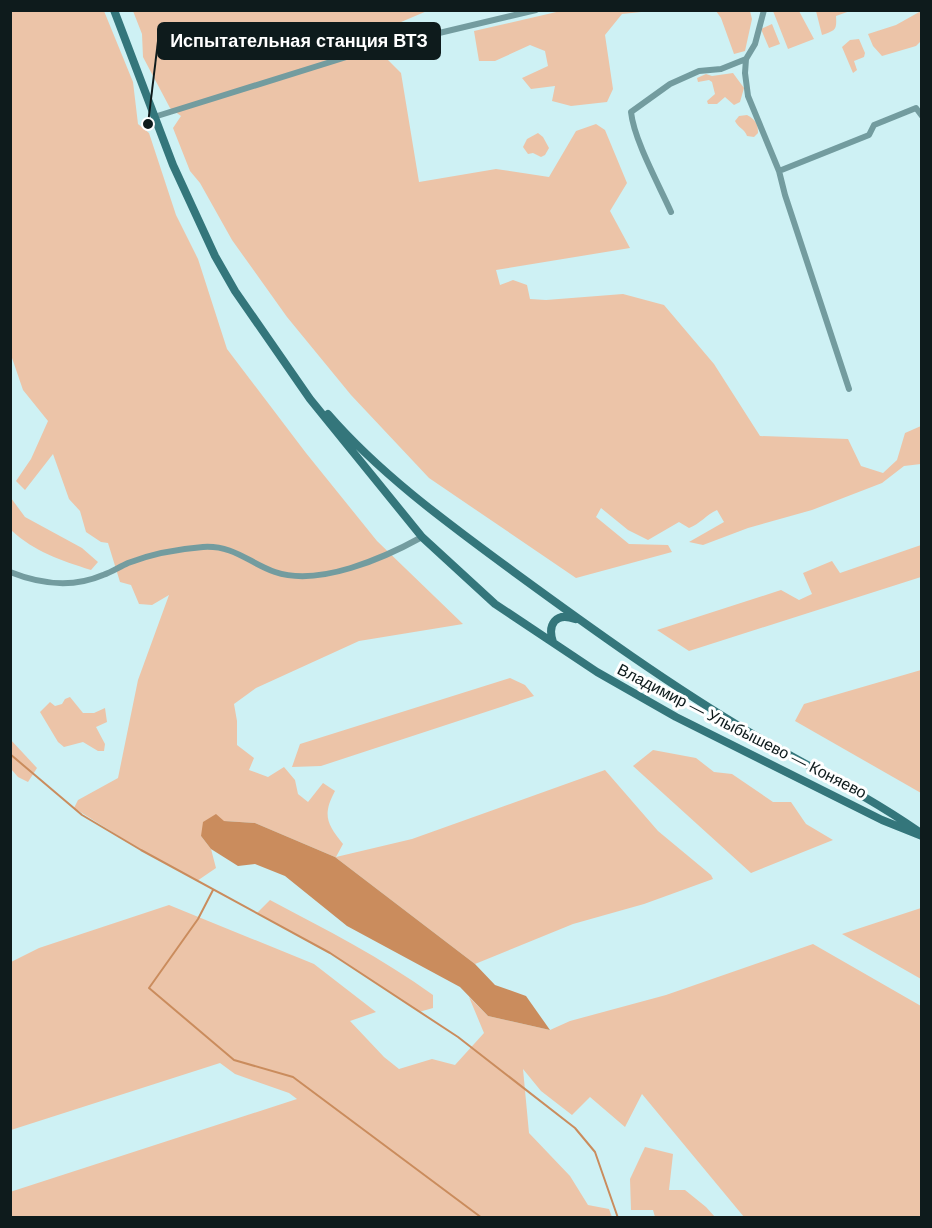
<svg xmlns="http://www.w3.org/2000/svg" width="932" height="1228" font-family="Arial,sans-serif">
  <rect width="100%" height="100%" fill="#cef1f4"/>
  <path fill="#ecc4a8" d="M 565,10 L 651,11 L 622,14 L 605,35 L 613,89 L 607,102 L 571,106 L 552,101 L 555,86 L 531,89 L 522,78 L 548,66 L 545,51 L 530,45 L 495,61 L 479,61 L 474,31 Z
    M 11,11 L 104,11 L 133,82 L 138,124 L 149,133 L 176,215 L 198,259 L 227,349 L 306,453 L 377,541 L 463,624 L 359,641 L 256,688 L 234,704 L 237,721 L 237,745 L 254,758 L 249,770 L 268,777 L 284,767 L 295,780 L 298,794 L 308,802 L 323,783 L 335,791 C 322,815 327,824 343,844 L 336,857 L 412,839 L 605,770 L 658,831 L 711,875 L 713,879 L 644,904 L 573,924 L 475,964 L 335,857 L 255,823 L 224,821 L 201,836 L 211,849 L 216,868 L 197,881 L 133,845 L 74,808 L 78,800 L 118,778 L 138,680 L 169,595 L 152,605 L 139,604 L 131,585 L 120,582 L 108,543 L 101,542 L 86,532 L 80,511 L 69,499 L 53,454 L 25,490 L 16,481 L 31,459 L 48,421 L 23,390 L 11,355 Z
    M 133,11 L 427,11 L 394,25 L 380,52 L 401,73 L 419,182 L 496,169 L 549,177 L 576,131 L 596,124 L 605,130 L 627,183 L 610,211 L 630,248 L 496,270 L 500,285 L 513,280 L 527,285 L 530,299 L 546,300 L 623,294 L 664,305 L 714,364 L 760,436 L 848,439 L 861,466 L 883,473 L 897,460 L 905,433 L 921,426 L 921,464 L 904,466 L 882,483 L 812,510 L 748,528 L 703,545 L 689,542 L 724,522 L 717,510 C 706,515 700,524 689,528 L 679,522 L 648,540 L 628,530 L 601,508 L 596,517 L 629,544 L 668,545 L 672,552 L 576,578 L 429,478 L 351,395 L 287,317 L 232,240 L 200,183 L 190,171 L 173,128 L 181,116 L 170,108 L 143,57 L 142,34 Z
    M 716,11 L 750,11 L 752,19 L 745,51 L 734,54 L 721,18 Z
    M 773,11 L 799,11 L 814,39 L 788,49 Z
    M 816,11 L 816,10 L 850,11 L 836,16 C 837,31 835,30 822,35 Z
    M 921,11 L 920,42 L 916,46 L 882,56 L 873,46 L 868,34 L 896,25 Z
    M 772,24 L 780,44 L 769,48 L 761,29 Z
    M 859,39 L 865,53 L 864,57 L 854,61 L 857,70 L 853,73 L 842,47 L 850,40 Z
    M 733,73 L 744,88 L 740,102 L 734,105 L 725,97 L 717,104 L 708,104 L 707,101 L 715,94 L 712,82 L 709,80 L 698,82 L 697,78 L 706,74 L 712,76 Z
    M 747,115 C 756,120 758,124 758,133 L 754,137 L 747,136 C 745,129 738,128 735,121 L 739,116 Z
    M 538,133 L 543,137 L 549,148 L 545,155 L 541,157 L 533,153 L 528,154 L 523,147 L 527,139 Z
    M 11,498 L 25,517 L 82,548 L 98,562 L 91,570 C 60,560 35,552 11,530 Z
    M 921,545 L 921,577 L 689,651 L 657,630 L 781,590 L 799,600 L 812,594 L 803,573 L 832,561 L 840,573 Z
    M 921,670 L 921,793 L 795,721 L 804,704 Z
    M 510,678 L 525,685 L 534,696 L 321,766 L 292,767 L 300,744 Z
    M 70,697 L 83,713 L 94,713 L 105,708 L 107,722 L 96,727 L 105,744 L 104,751 L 98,751 L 83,742 L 64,747 L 58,742 L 40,712 L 50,702 L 55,706 L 62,704 L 65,699 Z
    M 10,739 L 37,768 L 28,782 L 18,777 L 11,769 Z
    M 653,750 L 696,758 L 714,772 L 732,774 L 773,802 L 791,802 L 806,824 L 833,840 L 751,873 L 633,766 Z
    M 270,900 C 325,929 382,958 433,995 L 433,1008 L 419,1012 L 330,953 L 257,913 Z
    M 169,905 L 314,964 L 376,1012 L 350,1021 L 384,1057 L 399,1069 L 432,1059 L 455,1065 L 484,1033 L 469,997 L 488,1016 L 550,1030 L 570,1021 L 666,995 L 813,944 L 921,1006 L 921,1217 L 744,1217 L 642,1094 L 625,1127 L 590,1097 L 572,1115 L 541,1091 L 523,1069 L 529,1133 L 570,1176 L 588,1205 L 609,1209 L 612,1217 L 11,1218 L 10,1192 L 297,1099 L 289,1093 L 235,1074 L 220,1063 L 11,1130 L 11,962 L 39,948 Z
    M 921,908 L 921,979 L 842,934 Z
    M 645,1147 L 673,1154 L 669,1190 L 685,1190 L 706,1207 L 715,1217 L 655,1217 L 653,1210 L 631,1210 L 630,1179 Z"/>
  <path fill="#ca8c5d" d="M 216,814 L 224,821 L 255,823 L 335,857 L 475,964 L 495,985 L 526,996 L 550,1030 L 488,1016 L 460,987 L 347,926 L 285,876 L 255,864 L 238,866 L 211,849 L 201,836 L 203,822 Z"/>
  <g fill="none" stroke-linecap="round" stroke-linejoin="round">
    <path stroke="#ca8c5d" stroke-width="2" d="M 10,754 L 82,815 L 141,850 L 330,953 L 458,1037 L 575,1128 L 595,1152 L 618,1218
      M 213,890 L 198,919 L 149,988 L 234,1060 L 293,1077 L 482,1218"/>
    <path stroke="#739c9f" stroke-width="6" d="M 764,10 L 755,44 L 746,59 L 745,73 L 748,96 L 779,171 L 785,195 L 849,389
      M 154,117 L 372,49 L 536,10
      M 779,171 L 869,135 L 874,125 L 916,108 L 922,116
      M 671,212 C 659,185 634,140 631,112 L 670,84 L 699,71 L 721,69 L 746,59
      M 10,572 C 40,584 73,588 103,575 C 112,572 119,567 128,563 C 151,554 178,549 203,547 C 234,545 249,563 275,572 C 319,587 384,558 422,537"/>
    <path stroke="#34767b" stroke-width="8" d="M 114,10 L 173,165 L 215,256 L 235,291 L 310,399 L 422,537 L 495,604 L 597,672 L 676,717 L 882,820 L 922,836
      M 328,414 C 381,475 449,524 514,572 C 592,629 671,686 754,735 C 809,767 866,795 918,831
      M 553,642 C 547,624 556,612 575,619"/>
  </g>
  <g text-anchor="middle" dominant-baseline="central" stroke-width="6" stroke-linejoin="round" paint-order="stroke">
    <g font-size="16" fill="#0e1b1c" stroke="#fff">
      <text transform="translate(742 731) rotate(27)">Владимир — Улыбышево — Коняево</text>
    </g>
  </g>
  <path fill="none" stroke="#0e1b1c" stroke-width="2" d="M148 124L158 41"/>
  <circle fill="#0e1b1c" stroke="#fff" stroke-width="2" cx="148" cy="124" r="6"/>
  <rect fill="#0e1b1c" stroke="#0e1b1c" stroke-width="2" x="158" y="23" width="282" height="36" rx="6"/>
  <g font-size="18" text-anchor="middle" font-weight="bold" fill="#fff">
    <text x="299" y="47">Испытательная станция ВТЗ</text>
  </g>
  <rect width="932" height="1228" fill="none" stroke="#0e1b1c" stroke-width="24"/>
</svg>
